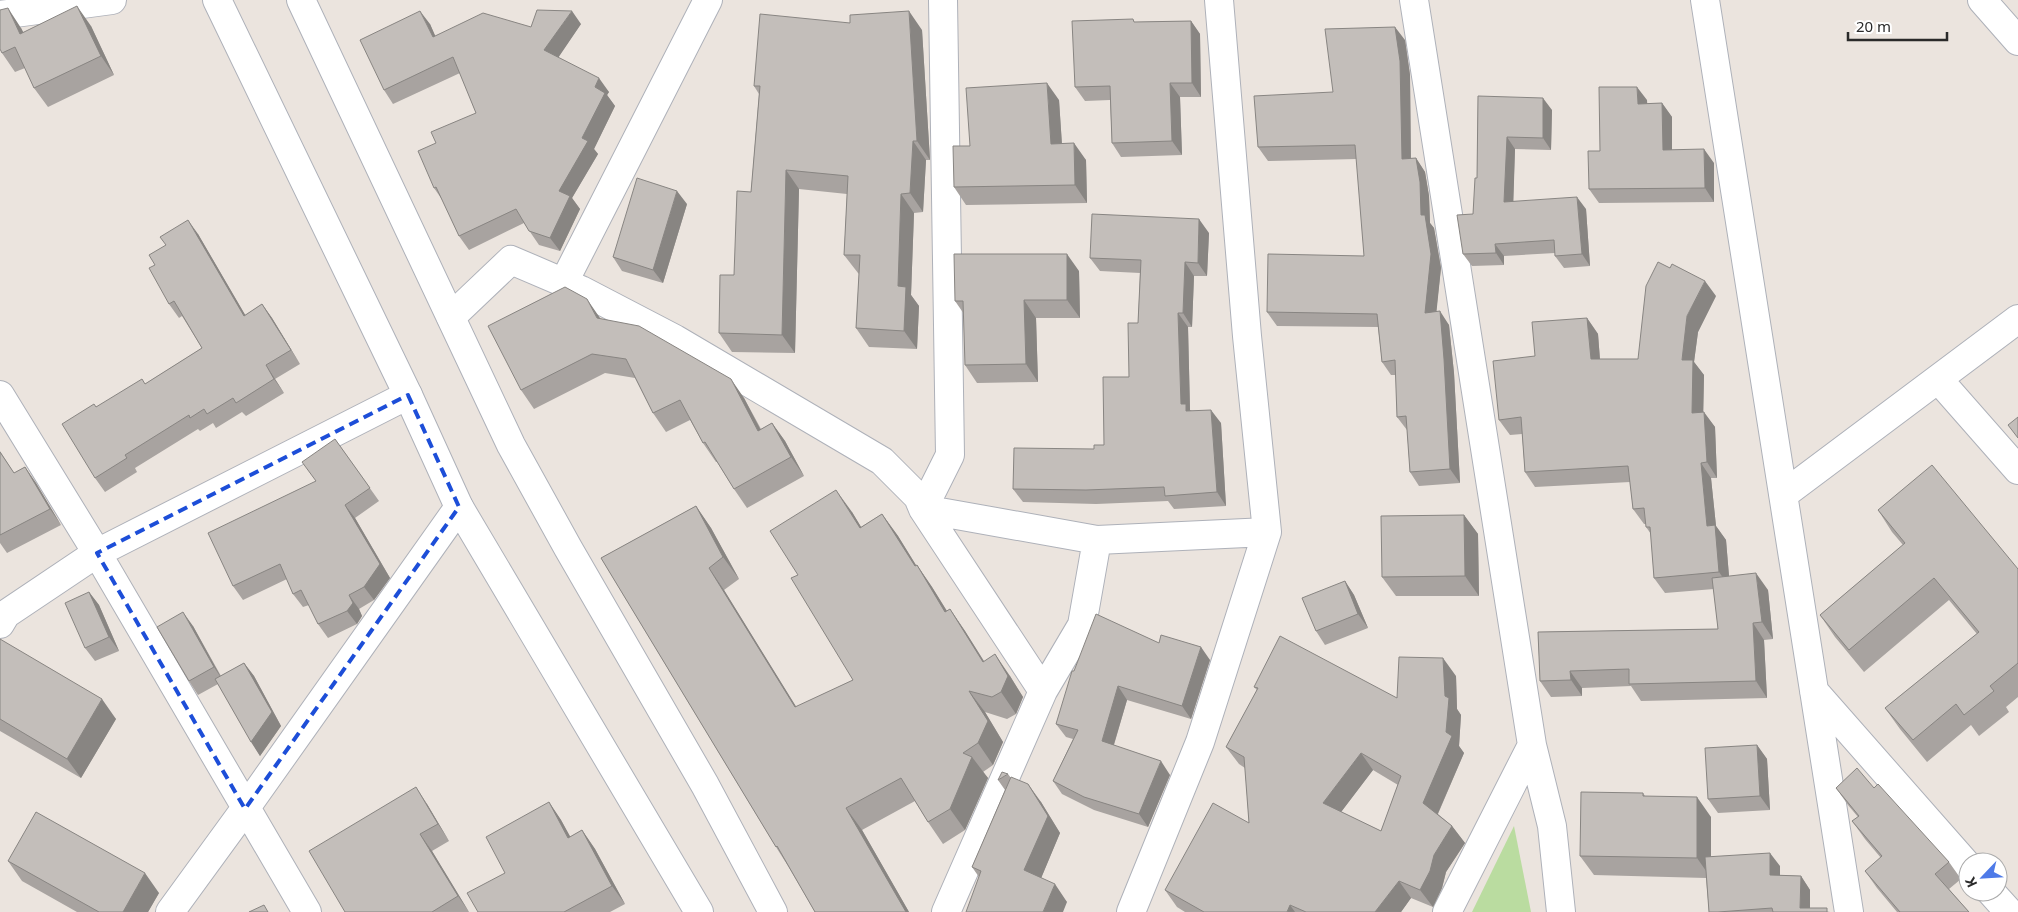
<svg xmlns="http://www.w3.org/2000/svg" width="2018" height="912" font-family="'Noto Sans',sans-serif">
  <rect width="100%" height="100%" fill="#ebe4de"/>
  <path fill="#badca0" d="M 1514,826 L 1531,912 L 1472,912 Z"/>
  <g fill="none" stroke-linecap="round" stroke-linejoin="round">
    <g stroke="#aeb1b9" stroke-width="30">
      <path id="minor" d="M 943,0 L 950,455 L 923,509 L 1097,540 L 1267,532
        M 1414,0 L 1532,745 L 1552,826 L 1561,912
        M 1705,0 L 1849,912
        M 1982,0 L 2018,41
        M 0,15 L 112,0
        M 564,282 L 708,0
        M 451,317 L 511,260 L 581,290 L 675,339 L 882,461 L 918,497 L 923,509 L 1043,691
        M 1938,379 L 2018,470
        M 0,395 L 97,553 L 307,912
        M 1783,495 L 2018,319
        M 0,624 L 6,614 L 97,553 L 408,395
        M 1814,691 L 1968,866
        M 1991,892 L 2009,912
        M 170,912 L 245,809 L 459,507
        M 946,912 L 1043,691 L 1082,625 L 1097,540
        M 1131,912 L 1200,742 L 1267,532 L 1247,336 L 1219,0
        M 1447,912 L 1532,745"/>
    </g>
    <g stroke="#aeb1b9" stroke-width="30">
      <path id="secondary" d="M 217,0 L 408,395 L 459,507 L 699,912
        M 301,0 L 511,445 L 568,548 L 705,785 L 773,912"/>
    </g>
    <use href="#minor" stroke="#fff" stroke-width="28"/>
    <use href="#secondary" stroke="#fff" stroke-width="28"/>
  </g>
  <path fill="#a8a3a0" fill-rule="evenodd" d="M 1191,21 L 1200,34 L 1201,97 L 1180,97 L 1182,155 L 1121,157 L 1112,143 L 1110,100 L 1085,101 L 1075,87 L 1136,22 Z
    M 430,24 L 435,36 L 531,27 L 581,24 L 558,57 L 609,92 L 607,95 L 615,106 L 594,149 L 598,154 L 572,198 L 580,209 L 560,251 L 539,245 L 524,223 L 469,250 L 459,236 L 443,201 L 434,188 L 436,143 L 476,113 L 460,73 L 393,104 L 384,90 Z
    M 91,26 L 114,75 L 48,107 L 34,88 L 25,68 L 15,72 L 2,53 L 21,28 L 23,32 Z
    M 922,30 L 930,160 L 926,160 L 923,212 L 914,213 L 911,295 L 919,306 L 917,349 L 869,347 L 856,328 L 859,274 L 858,273 L 844,255 L 847,194 L 799,189 L 795,353 L 732,352 L 719,333 L 734,275 L 751,192 L 759,94 L 754,86 Z
    M 1405,40 L 1410,75 L 1411,159 L 1416,158 L 1425,172 L 1429,196 L 1430,223 L 1434,228 L 1441,268 L 1436,312 L 1449,325 L 1454,373 L 1460,483 L 1419,486 L 1410,472 L 1407,430 L 1397,417 L 1396,375 L 1391,375 L 1382,362 L 1378,327 L 1277,326 L 1267,312 L 1364,256 L 1357,159 L 1268,161 L 1258,147 L 1333,92 Z
    M 1478,96 L 1552,110 L 1551,150 L 1515,149 L 1513,201 L 1586,209 L 1590,266 L 1564,268 L 1555,256 L 1555,253 L 1504,256 L 1504,265 L 1472,266 L 1463,254 L 1473,214 L 1477,178 Z
    M 1059,100 L 1062,144 L 1086,160 L 1087,203 L 966,205 L 954,187 L 970,146 Z
    M 1647,100 L 1647,104 L 1662,103 L 1672,117 L 1672,150 L 1714,163 L 1714,202 L 1599,203 L 1589,189 L 1600,151 Z
    M 687,204 L 663,283 L 622,271 L 613,257 Z
    M 1209,233 L 1207,276 L 1194,276 L 1192,327 L 1188,327 L 1190,410 L 1221,423 L 1226,506 L 1174,509 L 1168,501 L 1096,504 L 1023,502 L 1013,489 L 1104,445 L 1129,377 L 1138,323 L 1140,273 L 1100,271 L 1090,258 Z
    M 198,234 L 245,315 L 262,304 L 272,318 L 300,364 L 275,379 L 284,393 L 246,416 L 242,412 L 216,428 L 213,423 L 200,431 L 198,429 L 135,468 L 137,472 L 105,492 L 95,478 L 96,407 L 145,384 L 202,348 L 182,316 L 179,318 L 169,304 L 155,265 Z
    M 1079,271 L 1080,318 L 1036,318 L 1038,382 L 977,383 L 965,365 L 964,314 L 955,301 Z
    M 1716,296 L 1698,332 L 1694,362 L 1704,375 L 1703,412 L 1715,427 L 1717,478 L 1711,478 L 1716,526 L 1726,540 L 1729,576 L 1768,590 L 1773,639 L 1764,640 L 1767,698 L 1641,701 L 1631,686 L 1582,688 L 1582,696 L 1551,697 L 1540,681 L 1538,632 L 1718,629 L 1714,589 L 1665,593 L 1654,578 L 1651,534 L 1646,527 L 1646,524 L 1644,524 L 1633,509 L 1630,482 L 1535,487 L 1525,472 L 1522,434 L 1510,435 L 1499,420 L 1535,356 L 1587,318 L 1598,334 L 1600,359 L 1638,359 Z
    M 601,319 L 744,398 L 761,429 L 772,423 L 785,441 L 804,476 L 747,508 L 734,489 L 717,462 L 716,462 L 703,443 L 690,420 L 666,432 L 653,413 L 635,378 L 605,373 L 534,409 L 521,390 Z
    M 335,439 L 379,501 L 355,518 L 390,578 L 374,600 L 359,609 L 362,616 L 357,624 L 328,638 L 318,624 L 309,605 L 303,607 L 293,594 L 287,579 L 243,600 L 233,586 L 316,481 Z
    M 0,451 L 14,473 L 25,467 L 36,483 L 61,525 L 7,553 L 0,543 Z
    M 696,506 L 711,528 L 739,579 L 724,590 L 796,707 L 853,680 L 798,575 L 852,512 L 861,527 L 882,514 L 898,536 L 916,565 L 917,565 L 932,587 L 947,611 L 950,609 L 965,631 L 984,661 L 1010,676 L 1023,697 L 1016,714 L 1007,719 L 985,712 L 1003,742 L 993,765 L 983,772 L 988,778 L 965,830 L 943,844 L 928,822 L 915,801 L 862,830 L 909,912 L 815,912 L 788,866 L 776,847 L 601,558 Z
    M 1878,510 L 2018,569 L 2018,697 L 2006,707 L 2009,712 L 1979,736 L 1971,725 L 1927,762 L 1900,729 L 1885,708 L 1977,634 L 1949,600 L 1864,672 L 1835,637 L 1820,615 L 1903,545 L 1892,532 Z
    M 1464,515 L 1478,534 L 1479,596 L 1396,596 L 1382,577 Z
    M 1345,581 L 1354,595 L 1368,628 L 1325,645 L 1316,631 Z
    M 89,592 L 99,605 L 119,651 L 95,661 L 85,648 Z
    M 193,626 L 221,676 L 244,663 L 254,676 L 281,726 L 260,756 L 218,684 L 198,695 L 189,681 Z
    M 0,639 L 116,719 L 81,778 L 0,731 Z
    M 1159,643 L 1210,660 L 1191,719 L 1127,700 L 1114,745 L 1170,775 L 1148,827 L 1094,810 L 1062,794 L 1053,781 L 1073,739 L 1066,737 L 1056,724 L 1074,671 Z
    M 1456,676 L 1457,709 L 1461,715 L 1459,746 L 1464,753 L 1438,814 L 1452,826 L 1465,843 L 1446,872 L 1442,888 L 1433,907 L 1411,898 L 1401,912 L 1185,912 L 1177,907 L 1165,890 L 1249,823 L 1245,768 L 1239,764 L 1226,747 L 1257,690 L 1254,687 L 1397,698 ZM 1373,770 L 1398,785 L 1381,831 L 1341,812 Z
    M 1757,745 L 1767,759 L 1770,810 L 1718,813 L 1708,799 Z
    M 1008,774 L 1011,778 L 1041,802 L 1060,833 L 1041,878 L 1067,902 L 979,877 L 972,867 L 1005,790 L 998,780 Z
    M 1836,788 L 1874,788 L 1949,862 L 1961,879 L 1949,889 L 1969,912 L 1897,912 L 1877,888 L 1865,871 L 1881,858 L 1865,839 L 1852,821 L 1858,817 L 1848,805 Z
    M 1643,793 L 1645,796 L 1711,817 L 1711,857 L 1780,866 L 1780,875 L 1801,876 L 1810,890 L 1810,908 L 1830,912 L 1709,912 L 1706,878 L 1594,875 L 1580,856 Z
    M 549,802 L 561,820 L 570,837 L 582,830 L 595,849 L 625,904 L 610,912 L 478,912 L 505,873 Z
    M 427,804 L 449,841 L 432,851 L 469,912 L 345,912 Z
    M 8,861 L 159,893 L 148,912 L 77,912 L 22,881 Z"/>
  <path fill="#888582" d="M 77,6 L 91,26 L 114,75 L 101,56 Z
    M 8,8 L 21,28 L 34,53 L 20,34 Z
    M 420,11 L 430,24 L 442,51 L 433,37 Z
    M 572,11 L 581,24 L 554,64 L 544,50 Z
    M 909,11 L 922,30 L 930,160 L 917,141 Z
    M 1191,21 L 1200,34 L 1201,97 L 1192,83 Z
    M 1395,27 L 1405,40 L 1410,75 L 1411,173 L 1402,159 Z
    M 599,78 L 609,92 L 607,95 L 615,106 L 594,149 L 598,154 L 572,198 L 580,209 L 560,251 L 550,238 L 559,191 L 582,138 L 595,87 Z
    M 1047,83 L 1059,100 L 1063,161 L 1051,144 Z
    M 1170,83 L 1180,97 L 1182,155 L 1172,141 Z
    M 1637,87 L 1647,100 L 1648,117 L 1638,104 Z
    M 1543,98 L 1552,110 L 1551,150 L 1543,138 Z
    M 1662,103 L 1672,117 L 1672,164 L 1663,150 Z
    M 1507,137 L 1515,149 L 1513,214 L 1504,202 Z
    M 913,141 L 926,160 L 923,212 L 910,193 Z
    M 1074,143 L 1086,160 L 1087,203 L 1075,185 Z
    M 1704,149 L 1714,163 L 1714,202 L 1705,188 Z
    M 1416,158 L 1425,172 L 1429,196 L 1430,223 L 1434,228 L 1441,268 L 1435,326 L 1425,313 L 1421,215 Z
    M 786,170 L 799,189 L 795,353 L 782,335 Z
    M 677,191 L 687,204 L 663,283 L 653,270 Z
    M 901,194 L 914,213 L 911,295 L 919,306 L 917,349 L 904,331 L 898,286 Z
    M 1577,197 L 1586,209 L 1590,266 L 1582,254 Z
    M 1199,219 L 1209,233 L 1207,276 L 1198,263 Z
    M 188,220 L 198,234 L 254,330 L 244,316 Z
    M 1495,244 L 1504,256 L 1504,265 L 1496,253 Z
    M 1067,254 L 1079,271 L 1080,318 L 1067,300 Z
    M 1185,262 L 1194,276 L 1192,327 L 1183,313 Z
    M 1705,281 L 1716,296 L 1698,332 L 1694,362 L 1704,375 L 1703,428 L 1692,413 L 1682,360 L 1687,316 Z
    M 587,299 L 600,318 L 610,337 L 597,318 Z
    M 1024,300 L 1036,318 L 1038,382 L 1026,364 Z
    M 262,304 L 272,318 L 300,364 L 291,350 Z
    M 1440,311 L 1449,325 L 1454,373 L 1460,483 L 1450,469 Z
    M 1178,313 L 1188,327 L 1190,410 L 1195,418 L 1190,417 L 1181,404 Z
    M 1587,318 L 1598,334 L 1601,374 L 1591,359 Z
    M 266,365 L 284,393 L 274,379 Z
    M 731,379 L 744,398 L 771,450 L 758,431 Z
    M 1211,410 L 1221,423 L 1226,506 L 1217,492 Z
    M 1704,412 L 1715,427 L 1717,478 L 1707,462 Z
    M 772,423 L 785,441 L 804,476 L 791,457 Z
    M 1701,463 L 1711,478 L 1716,526 L 1726,540 L 1730,588 L 1719,572 L 1707,526 Z
    M 25,467 L 36,483 L 61,525 L 50,509 Z
    M 836,490 L 852,512 L 875,550 L 860,528 Z
    M 345,505 L 355,518 L 390,578 L 374,600 L 364,587 Z
    M 696,506 L 711,528 L 739,579 L 723,557 Z
    M 882,514 L 898,536 L 930,588 L 915,566 Z
    M 1464,515 L 1478,534 L 1479,596 L 1465,576 Z
    M 917,565 L 932,587 L 961,634 L 945,612 Z
    M 709,568 L 724,590 L 810,729 L 795,707 Z
    M 1756,573 L 1768,590 L 1773,639 L 1762,622 Z
    M 1345,581 L 1354,595 L 1368,628 L 1358,614 Z
    M 89,592 L 99,605 L 119,651 L 109,637 Z
    M 349,595 L 359,609 L 362,616 L 357,624 L 347,611 Z
    M 950,609 L 965,631 L 998,684 L 983,662 Z
    M 183,612 L 193,626 L 223,681 L 214,667 Z
    M 1753,623 L 1764,640 L 1767,698 L 1756,681 Z
    M 1201,647 L 1210,660 L 1191,719 L 1182,706 Z
    M 995,654 L 1010,676 L 1023,697 L 1016,714 L 1001,692 Z
    M 1443,658 L 1456,676 L 1457,709 L 1461,715 L 1459,746 L 1464,753 L 1435,820 L 1423,803 L 1446,732 Z
    M 244,663 L 254,676 L 281,726 L 260,756 L 251,742 Z
    M 1570,671 L 1582,688 L 1582,696 L 1571,680 Z
    M 1118,686 L 1127,700 L 1111,754 L 1102,741 Z
    M 969,691 L 985,712 L 1003,742 L 993,765 L 978,743 Z
    M 102,699 L 116,719 L 81,778 L 67,759 Z
    M 1757,745 L 1767,759 L 1770,810 L 1760,796 Z
    M 1361,753 L 1373,770 L 1335,820 L 1323,803 Z
    M 972,757 L 988,778 L 965,830 L 950,809 Z
    M 1161,761 L 1170,775 L 1148,827 L 1139,814 Z
    M 1028,784 L 1041,802 L 1060,833 L 1037,888 L 1024,870 Z
    M 416,787 L 427,804 L 449,841 L 438,824 Z
    M 1697,797 L 1711,817 L 1711,878 L 1697,858 Z
    M 549,802 L 561,820 L 581,856 L 568,838 Z
    M 846,808 L 862,830 L 909,912 L 906,912 Z
    M 1452,826 L 1465,843 L 1446,872 L 1442,888 L 1433,907 L 1420,890 L 1434,855 Z
    M 582,830 L 595,849 L 625,904 L 612,886 Z
    M 420,834 L 432,851 L 469,912 L 458,896 Z
    M 1770,853 L 1780,866 L 1780,889 L 1770,875 Z
    M 145,873 L 159,893 L 148,912 L 123,912 Z
    M 1801,876 L 1810,890 L 1810,912 L 1800,908 Z
    M 1399,881 L 1411,898 L 1401,912 L 1375,912 Z
    M 1055,884 L 1067,902 L 1063,912 L 1043,912 Z
    M 1290,905 L 1295,912 L 1287,912 Z"/>
  <path fill="#c3beba" stroke="#888582" fill-rule="evenodd" d="M 77,6 L 101,56 L 34,88 L 15,47 L 2,53 L 0,49 L 0,10 L 8,8 L 20,34 Z
    M 537,10 L 572,11 L 544,50 L 599,78 L 595,87 L 605,93 L 582,138 L 588,141 L 559,191 L 570,196 L 550,238 L 529,231 L 516,209 L 459,236 L 436,187 L 434,188 L 418,151 L 436,143 L 431,132 L 476,113 L 453,57 L 384,90 L 360,40 L 420,11 L 433,37 L 483,13 L 531,27 Z
    M 909,11 L 917,141 L 913,141 L 910,193 L 901,194 L 898,286 L 906,287 L 904,331 L 856,328 L 860,255 L 844,255 L 848,176 L 786,170 L 782,335 L 719,333 L 720,275 L 734,275 L 737,191 L 751,192 L 760,86 L 754,86 L 760,14 L 850,23 L 850,15 Z
    M 1133,19 L 1134,22 L 1191,21 L 1192,83 L 1170,83 L 1172,141 L 1112,143 L 1110,86 L 1075,87 L 1072,21 Z
    M 1395,27 L 1400,61 L 1402,159 L 1416,158 L 1420,182 L 1421,215 L 1425,215 L 1431,254 L 1425,313 L 1440,311 L 1444,359 L 1450,469 L 1410,472 L 1406,416 L 1397,417 L 1395,360 L 1382,362 L 1377,314 L 1267,312 L 1268,254 L 1364,256 L 1355,145 L 1258,147 L 1254,96 L 1333,92 L 1325,29 Z
    M 1047,83 L 1051,144 L 1074,143 L 1075,185 L 954,187 L 953,146 L 970,146 L 966,88 Z
    M 1599,87 L 1637,87 L 1638,104 L 1662,103 L 1663,150 L 1704,149 L 1705,188 L 1589,189 L 1588,151 L 1600,151 Z
    M 1478,96 L 1543,98 L 1543,138 L 1507,137 L 1504,202 L 1577,197 L 1582,254 L 1555,256 L 1554,240 L 1495,244 L 1496,253 L 1463,254 L 1457,215 L 1473,214 L 1475,178 L 1477,178 Z
    M 637,178 L 677,191 L 653,270 L 613,257 Z
    M 1092,214 L 1199,219 L 1198,263 L 1185,262 L 1183,313 L 1178,313 L 1181,404 L 1186,404 L 1186,411 L 1211,410 L 1217,492 L 1165,496 L 1164,487 L 1086,490 L 1013,489 L 1014,448 L 1094,449 L 1094,445 L 1104,445 L 1103,377 L 1129,377 L 1128,323 L 1138,323 L 1141,260 L 1090,258 Z
    M 188,220 L 244,316 L 262,304 L 291,350 L 266,365 L 274,379 L 236,403 L 233,398 L 207,414 L 204,409 L 190,418 L 189,415 L 125,455 L 127,458 L 95,478 L 62,424 L 94,404 L 96,407 L 142,379 L 145,384 L 202,348 L 174,301 L 169,304 L 149,268 L 155,265 L 149,255 L 166,245 L 160,237 Z
    M 954,254 L 1067,254 L 1067,300 L 1024,300 L 1026,364 L 965,365 L 963,301 L 955,301 Z
    M 1658,262 L 1670,268 L 1672,264 L 1705,281 L 1687,316 L 1682,360 L 1693,360 L 1692,413 L 1704,412 L 1707,462 L 1701,463 L 1707,526 L 1715,525 L 1719,572 L 1654,578 L 1650,527 L 1646,527 L 1644,508 L 1633,509 L 1628,466 L 1525,472 L 1521,417 L 1499,420 L 1493,361 L 1535,356 L 1532,322 L 1587,318 L 1591,359 L 1638,359 L 1646,286 Z
    M 565,287 L 587,299 L 597,318 L 639,326 L 731,379 L 758,431 L 772,423 L 791,457 L 734,489 L 705,442 L 703,443 L 680,400 L 653,413 L 626,359 L 592,354 L 521,390 L 488,326 Z
    M 2018,417 L 2018,438 L 2008,425 Z
    M 335,439 L 370,488 L 345,505 L 380,564 L 364,587 L 349,595 L 353,603 L 347,611 L 318,624 L 301,590 L 293,594 L 280,564 L 233,586 L 208,533 L 316,481 L 302,462 Z
    M 0,452 L 14,473 L 25,467 L 50,509 L 0,535 Z
    M 1932,465 L 2018,569 L 2018,663 L 1990,686 L 1994,691 L 1964,715 L 1956,704 L 1913,740 L 1885,708 L 1979,632 L 1934,578 L 1849,650 L 1820,615 L 1905,543 L 1878,510 Z
    M 836,490 L 860,528 L 882,514 L 915,566 L 917,565 L 945,612 L 950,609 L 983,662 L 995,654 L 1008,676 L 1001,692 L 992,697 L 969,691 L 988,721 L 978,743 L 963,753 L 972,757 L 950,809 L 928,822 L 901,778 L 846,808 L 906,912 L 815,912 L 777,846 L 776,847 L 601,558 L 696,506 L 723,557 L 709,568 L 795,707 L 853,680 L 791,578 L 798,575 L 770,531 Z
    M 1464,515 L 1465,576 L 1382,577 L 1381,516 Z
    M 1756,573 L 1762,622 L 1753,623 L 1756,681 L 1629,684 L 1629,669 L 1570,671 L 1571,680 L 1540,681 L 1538,632 L 1718,629 L 1712,578 Z
    M 1345,581 L 1358,614 L 1316,631 L 1302,598 Z
    M 89,592 L 109,637 L 85,648 L 65,603 Z
    M 183,612 L 214,667 L 189,681 L 157,627 Z
    M 1096,614 L 1159,643 L 1161,635 L 1201,647 L 1182,706 L 1118,686 L 1102,741 L 1161,761 L 1139,814 L 1084,797 L 1053,781 L 1078,730 L 1056,724 L 1072,671 L 1074,671 Z
    M 1280,636 L 1397,698 L 1399,657 L 1443,658 L 1445,696 L 1449,698 L 1446,732 L 1452,736 L 1423,803 L 1452,826 L 1434,855 L 1430,871 L 1420,890 L 1399,881 L 1375,912 L 1306,912 L 1290,905 L 1287,912 L 1204,912 L 1165,890 L 1213,803 L 1249,823 L 1244,757 L 1226,747 L 1258,688 L 1254,687 ZM 1361,753 L 1401,776 L 1381,831 L 1323,803 Z
    M 0,639 L 102,699 L 67,759 L 0,719 Z
    M 244,663 L 272,712 L 251,742 L 215,679 Z
    M 1757,745 L 1760,796 L 1708,799 L 1705,748 Z
    M 1857,768 L 1874,788 L 1878,784 L 1949,862 L 1935,874 L 1969,912 L 1900,912 L 1865,871 L 1882,856 L 1852,821 L 1859,816 L 1836,788 Z
    M 1002,772 L 1008,774 L 998,780 Z
    M 1011,777 L 1028,784 L 1048,816 L 1024,870 L 1055,884 L 1043,912 L 966,912 L 981,871 L 972,867 Z
    M 416,787 L 438,824 L 420,834 L 458,896 L 432,912 L 345,912 L 309,851 Z
    M 1581,792 L 1643,793 L 1643,796 L 1697,797 L 1697,858 L 1580,856 Z
    M 549,802 L 568,838 L 582,830 L 612,886 L 564,912 L 478,912 L 467,893 L 505,873 L 486,837 Z
    M 36,812 L 145,873 L 123,912 L 99,912 L 8,861 Z
    M 1770,853 L 1770,875 L 1801,876 L 1800,908 L 1827,908 L 1827,912 L 1773,912 L 1772,908 L 1718,912 L 1709,912 L 1705,857 Z
    M 264,905 L 268,912 L 249,912 Z"/>
  <path fill="none" stroke="#1d4ed8" stroke-width="4" stroke-dasharray="10 6" stroke-linejoin="round" d="M 408,395 L 459,507 L 245,809 L 97,553 Z"/>
  <g transform="translate(1983 877) rotate(245)"><circle r="24" fill="#ffffff" stroke="#aaaaaa"/>
  <path d="M0-4L9 19L0 12L-9 19Z" fill="#4e7ae8"/>
  <text y="-8" font-size="14" font-weight="bold" text-anchor="middle" fill="#2a2a2a">K</text>
  </g>
  <path d="M1848 32v8h99v-8" fill="none" stroke="#2a2a2a" stroke-width="2.5"/>
  <text x="1856" y="32" font-size="15" fill="#2a2a2a" stroke="#ffffff" stroke-width="4" paint-order="stroke">20 m</text>
</svg>
